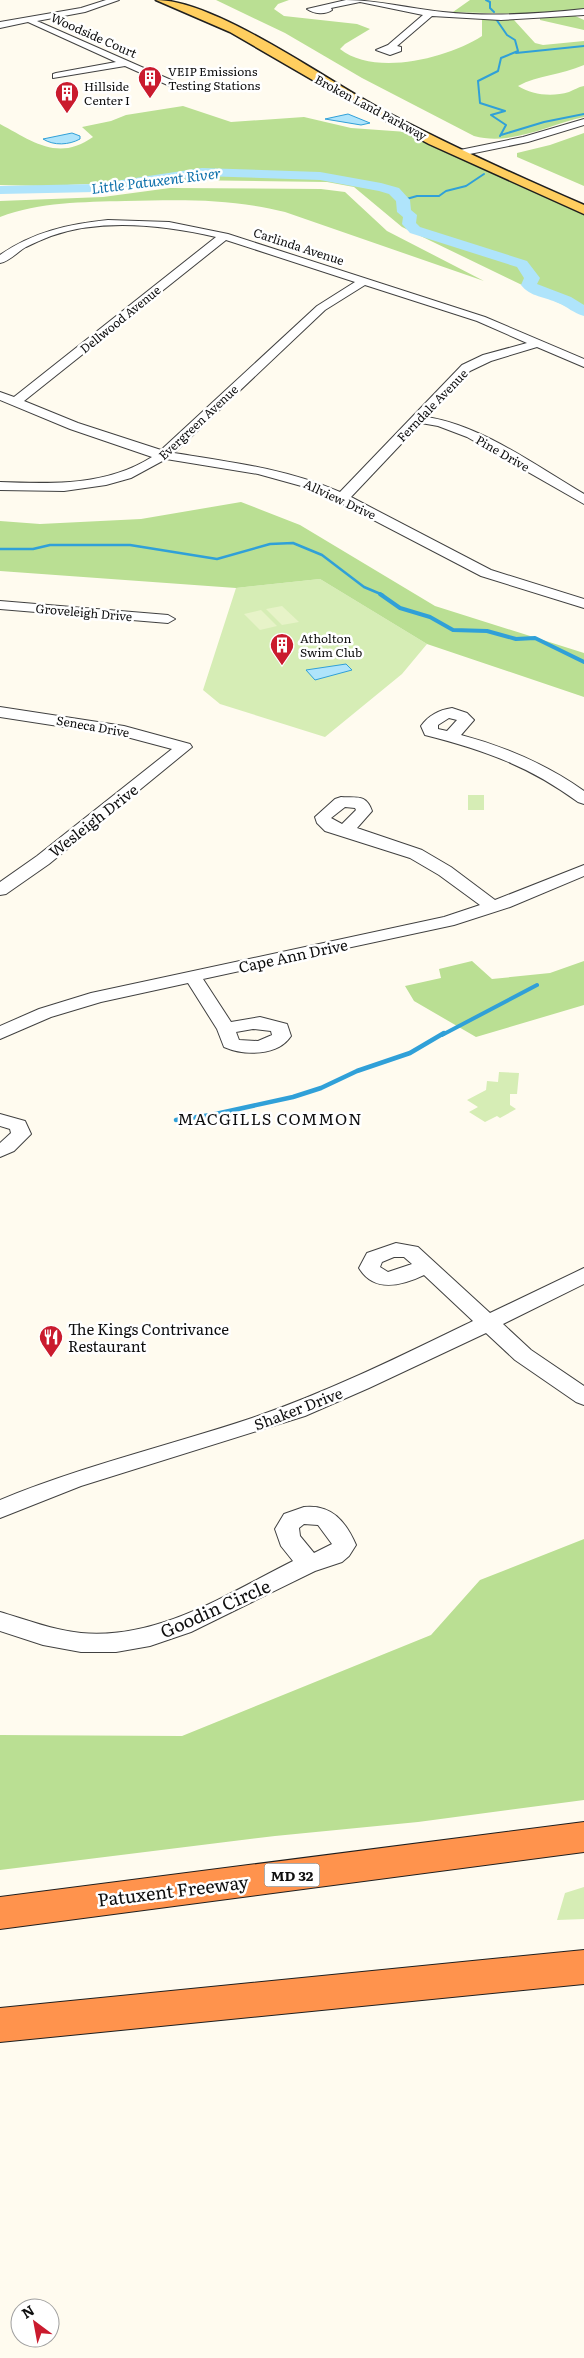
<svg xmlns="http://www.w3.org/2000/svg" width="584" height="2358" font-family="Literata,serif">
  <rect width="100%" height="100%" fill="#fffbef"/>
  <path fill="#d6edb5" d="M 320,579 L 427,644 L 402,674 L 325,737 L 220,704 L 203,690 L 236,588 Z
    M 468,795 L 484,795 L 484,810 L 468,810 Z
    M 499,1072 L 519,1073 L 517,1094 L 510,1094 L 510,1105 L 516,1109 L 500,1118 L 497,1116 L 485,1122 L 469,1112 L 478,1107 L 467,1100 L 486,1090 L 487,1081 L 498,1082 Z
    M 584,1887 L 584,1919 L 557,1920 L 565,1893 Z"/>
  <path fill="#badf93" d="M 216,0 L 289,0 L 278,4 L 274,9 L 284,16 L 357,24 L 370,29 L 345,44 L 340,49 C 375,77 448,58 482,36 L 482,19 L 514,20 L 535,43 L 543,45 L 584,41 L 584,65 C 561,75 538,75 518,86 C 532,95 552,97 569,92 C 574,90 578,87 584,86 L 584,117 C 548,125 511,146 474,136 L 362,78 L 285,33 Z
    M 470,0 L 584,0 L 584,9 L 522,14 L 453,12 Z
    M 573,15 L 584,20 L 584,30 L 540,20 L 540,17 Z
    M 183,106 L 231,122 L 304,117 L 351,128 L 407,132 L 584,215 L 584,315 L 402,227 L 354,187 L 327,182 L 181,180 L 44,186 L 0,185 L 0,124 C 32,141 58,162 93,137 L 82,127 L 111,121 L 126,115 Z
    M 584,133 L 584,186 L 517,157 L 517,153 L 550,145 Z
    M 170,188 L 321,189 L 345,192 L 387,231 L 484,281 L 285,212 C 229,198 181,200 125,201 C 83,202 40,202 0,217 L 0,201 L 103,197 Z
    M 241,502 L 300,525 L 435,606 L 584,653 L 584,697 L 427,644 L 320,579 L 236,588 L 0,571 L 0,521 L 40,524 L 141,519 Z
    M 472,961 L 492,979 L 550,973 L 584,961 L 584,1005 L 476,1037 L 414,1001 L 405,986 L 441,978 L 439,969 Z
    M 584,1539 L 584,1800 L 418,1822 L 275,1836 L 0,1870 L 0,1735 L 182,1736 L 431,1635 L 480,1580 Z"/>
  <path fill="#e7f3c8" d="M 282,606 L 299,622 L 282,625 L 266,609 Z
    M 261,610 L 277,626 L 260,630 L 244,614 Z"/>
  <path fill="#afe4fb" stroke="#30a0d8" d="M 348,114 L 370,123 L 361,125 L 325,119 Z
    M 72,133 L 80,136 L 80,139 C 69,145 54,146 43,139 Z
    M 346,664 L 352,670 L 315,680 L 306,670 Z"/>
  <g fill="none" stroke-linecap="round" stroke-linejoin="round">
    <path stroke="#30a0d8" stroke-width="2" d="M 486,0 L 490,2 L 490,8 L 494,12
      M 496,19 L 507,35 L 515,40 L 518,51 L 501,58 L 498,71 L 478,81 L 480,103 L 505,111 L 491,115 L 506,125 L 500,136
      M 516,53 L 584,46
      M 501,135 L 544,122 L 584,114
      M 403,200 L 417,196 L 439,196 L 446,191 L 466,186 L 484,174"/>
    <path stroke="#30a0d8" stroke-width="2.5" d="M 0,549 L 33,549 L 50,545 L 130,545 L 217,559 L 270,544 L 293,543 L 322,555 L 364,587 L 383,595"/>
    <path stroke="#30a0d8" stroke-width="4" d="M 380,594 L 400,608 L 430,617 L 453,630 L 487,631 L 516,639 L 535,638 L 584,662
      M 442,1035 L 537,985"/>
    <path stroke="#30a0d8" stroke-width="4.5" d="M 176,1120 L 211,1115 L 293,1097 L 321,1088 L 357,1071 L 410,1053 L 444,1033"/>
    <path fill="#afe4fb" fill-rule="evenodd" d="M 202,168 L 320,172 L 381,183 L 399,188 L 410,200 L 411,210 L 417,215 L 416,223 L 420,227 L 527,261 L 540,278 L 537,284 L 571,297 L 584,305 L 584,316 C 573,313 568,307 558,303 C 546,297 530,297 521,285 L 524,278 L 517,267 L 410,233 L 402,224 L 403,217 L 397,212 L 396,201 L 389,194 L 379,191 L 320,180 L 202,176 L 95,192 L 0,194 L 0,186 L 95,184 Z"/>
    <g stroke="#414141" stroke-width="2">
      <path id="minor" d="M 106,0 L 119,0 L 85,12 L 37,21 L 178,83 L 178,87 L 172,87 L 125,66 L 53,78 L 53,74 L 56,73 L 116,62 L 28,22 L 0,28 L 0,22 L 81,8 Z
        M 346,0 C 379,0 411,9 443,12 C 490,17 537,14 584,9 L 584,15 L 501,20 L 432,16 L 397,46 L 401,47 L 401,51 L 390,55 L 376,50 L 388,45 L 423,15 L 360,2 L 331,8 L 332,10 C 325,15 314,14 307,9 Z
        M 584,119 L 584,125 L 528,142 L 460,156 L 455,153 L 460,150 L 523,137 Z
        M 108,220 L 169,222 L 228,234 L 485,317 L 584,359 L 584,367 L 537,347 L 491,361 L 470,371 L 427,417 C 483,426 536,466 584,494 L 584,504 L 467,437 L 438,426 L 421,423 L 351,497 L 491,570 L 584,599 L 584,608 L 481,576 L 337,501 L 305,487 L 258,474 L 166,459 L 131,478 L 106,485 L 64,491 L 0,490 L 0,482 C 53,484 106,486 152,457 L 70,429 L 0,400 L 0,392 L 14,397 L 216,237 C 164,225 102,218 51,236 C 43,239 34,243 26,247 C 17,252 10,261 0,263 L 0,255 C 33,232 68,224 108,220 ZM 226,240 L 355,282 L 317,306 L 161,450 L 78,423 L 24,401 ZM 365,285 L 477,321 L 527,343 L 483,355 L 462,365 L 340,492 C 287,469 231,462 174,453 L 325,310 Z
        M 0,601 L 168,615 L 175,619 L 168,623 L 0,609 Z
        M 0,707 L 124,726 L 190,744 L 192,747 L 49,864 L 6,894 L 0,895 L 0,882 L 37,856 L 172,749 L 123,736 L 0,717 Z
        M 452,708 L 467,713 L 474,720 L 461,735 C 506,747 546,764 584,791 L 584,804 L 578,802 C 529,766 484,750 425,735 L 421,726 C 429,715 439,710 452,708 ZM 449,718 L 457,720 L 447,731 L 438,729 L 438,725 Z
        M 341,797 C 357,798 366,794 372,811 L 357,828 L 422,850 L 451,867 L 495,900 L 584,865 L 584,876 L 510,907 L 454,925 L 203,979 L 231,1022 L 260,1017 L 287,1024 L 291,1036 C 278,1056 245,1056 224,1047 L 217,1029 L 188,983 L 101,1002 L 51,1017 L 0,1039 L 0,1026 L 39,1009 L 91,993 L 444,917 L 480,905 L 439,875 L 410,858 L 325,831 L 317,823 L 315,817 L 335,799 ZM 345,807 L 355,808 L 356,810 L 342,824 L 331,818 ZM 253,1029 L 271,1031 L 272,1035 L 258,1041 L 239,1040 L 236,1032 Z
        M 0,1114 L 25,1121 L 31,1134 L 14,1151 L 0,1157 L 0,1143 L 11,1133 L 10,1129 L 0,1126 Z
        M 396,1243 L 418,1247 L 490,1313 L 584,1268 L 584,1284 L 503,1324 L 531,1350 L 584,1386 L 584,1405 L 576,1402 L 515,1360 L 486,1333 L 369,1388 L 305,1416 L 81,1486 L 0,1518 L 0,1500 C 82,1466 168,1446 252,1418 C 328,1392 401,1356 473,1321 L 424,1275 C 401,1286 374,1293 359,1268 L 367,1253 ZM 394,1257 L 404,1257 L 412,1264 L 388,1272 L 380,1267 L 382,1262 Z
        M 304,1507 C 332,1504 346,1522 356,1545 L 349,1556 L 342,1562 L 315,1571 L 191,1632 L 150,1646 L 116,1652 L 81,1652 L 43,1645 L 0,1631 L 0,1612 C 27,1620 53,1630 81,1633 C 158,1640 227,1594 293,1561 L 281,1546 L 275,1529 L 284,1514 ZM 304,1524 L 318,1525 L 332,1544 L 314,1553 L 300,1536 L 299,1528 Z"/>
    </g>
    <g stroke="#1f1f1f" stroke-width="3">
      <path id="major" d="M 156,0 C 215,0 323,78 379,108 C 446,144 515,175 584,205 L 584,214 L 429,144 L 342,97 L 230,32 Z"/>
    </g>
    <g stroke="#1f1f1f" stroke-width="2">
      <path id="highway" d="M 584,1822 L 584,1852 L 0,1929 L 0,1897 Z
        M 584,1950 L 584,1984 L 0,2042 L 0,2008 Z"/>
    </g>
    <use href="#minor" fill="#fff" fill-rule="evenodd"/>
    <use href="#major" fill="#ffce5f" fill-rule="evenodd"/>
    <use href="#highway" fill="#ff934d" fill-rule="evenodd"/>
  </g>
  <defs>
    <g id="building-pin" transform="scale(1.25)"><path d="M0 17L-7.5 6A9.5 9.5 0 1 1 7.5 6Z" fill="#ca1b2e" stroke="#fff"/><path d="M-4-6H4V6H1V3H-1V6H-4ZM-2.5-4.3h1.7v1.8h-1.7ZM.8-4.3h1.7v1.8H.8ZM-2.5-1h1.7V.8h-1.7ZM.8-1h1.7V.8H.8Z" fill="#fff"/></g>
    <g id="restaurant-pin" transform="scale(1.25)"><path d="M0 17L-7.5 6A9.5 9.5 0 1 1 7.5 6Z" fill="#ca1b2e" stroke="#fff"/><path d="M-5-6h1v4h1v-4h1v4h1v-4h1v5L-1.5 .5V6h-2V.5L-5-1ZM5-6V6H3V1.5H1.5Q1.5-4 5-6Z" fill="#fff"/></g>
  </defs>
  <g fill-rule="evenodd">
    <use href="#building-pin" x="150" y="78"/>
    <use href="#building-pin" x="67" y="93"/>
    <use href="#building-pin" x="282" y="645"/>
    <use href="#restaurant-pin" x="51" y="1337"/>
  </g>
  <g text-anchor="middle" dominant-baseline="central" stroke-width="5" stroke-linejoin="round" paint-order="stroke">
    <g font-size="12" fill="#0e0e0e" stroke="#fff">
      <text transform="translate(94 35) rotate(24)">Woodside Court</text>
      <text transform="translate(371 107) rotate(28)">Broken Land Parkway</text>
      <text transform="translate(299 246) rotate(18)">Carlinda Avenue</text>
      <text transform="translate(120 319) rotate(-39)">Dellwood Avenue</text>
      <text transform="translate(432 405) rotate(-46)">Ferndale Avenue</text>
      <text transform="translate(198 422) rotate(-43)">Evergreen Avenue</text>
      <text transform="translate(503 453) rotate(30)">Pine Drive</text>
      <text transform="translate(340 499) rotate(25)">Allview Drive</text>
      <text transform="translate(84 612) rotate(5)">Groveleigh Drive</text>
      <text transform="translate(93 726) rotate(10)">Seneca Drive</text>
    </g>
    <g font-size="12" fill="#0e0e0e" stroke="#fff" text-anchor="start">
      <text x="168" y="71">VEIP Emissions<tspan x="168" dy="14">Testing Stations</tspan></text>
      <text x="84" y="86">Hillside<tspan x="84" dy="14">Center I</tspan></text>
      <text x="300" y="638">Atholton<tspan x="300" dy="14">Swim Club</tspan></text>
    </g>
    <g font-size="14" font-style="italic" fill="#0d70ab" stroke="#fff">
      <text transform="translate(156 180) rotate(-7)">Little Patuxent River</text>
    </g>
    <rect fill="#fff" stroke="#565656" stroke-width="1" x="264.5" y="1863.5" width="55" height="23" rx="4"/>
    <g font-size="14" font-weight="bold" fill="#0e0e0e">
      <text x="292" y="1875">MD 32</text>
    </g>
    <g font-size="15" fill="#0e0e0e" stroke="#fff">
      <text transform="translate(93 820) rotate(-38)">Wesleigh Drive</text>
      <text transform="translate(293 955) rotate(-12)">Cape Ann Drive</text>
      <text transform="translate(298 1408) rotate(-21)">Shaker Drive</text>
    </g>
    <g font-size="15" fill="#0e0e0e" stroke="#fff" text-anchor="start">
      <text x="68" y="1328">The Kings Contrivance<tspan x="68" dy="17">Restaurant</tspan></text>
    </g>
    <g font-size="16" letter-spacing="1" fill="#0e0e0e" stroke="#fff">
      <text x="270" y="1118">MACGILLS COMMON</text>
    </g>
    <g font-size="18" fill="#0e0e0e" stroke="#fff">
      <text transform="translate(215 1608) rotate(-24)">Goodin Circle</text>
      <text transform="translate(173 1890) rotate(-7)">Patuxent Freeway</text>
    </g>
  </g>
  <g transform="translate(35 2323) rotate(328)"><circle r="24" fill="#ffffff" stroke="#9f9f9f"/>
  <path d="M0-4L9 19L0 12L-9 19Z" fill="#ca1b2e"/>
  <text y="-8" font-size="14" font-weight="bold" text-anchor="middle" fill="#0e0e0e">N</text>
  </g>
</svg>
